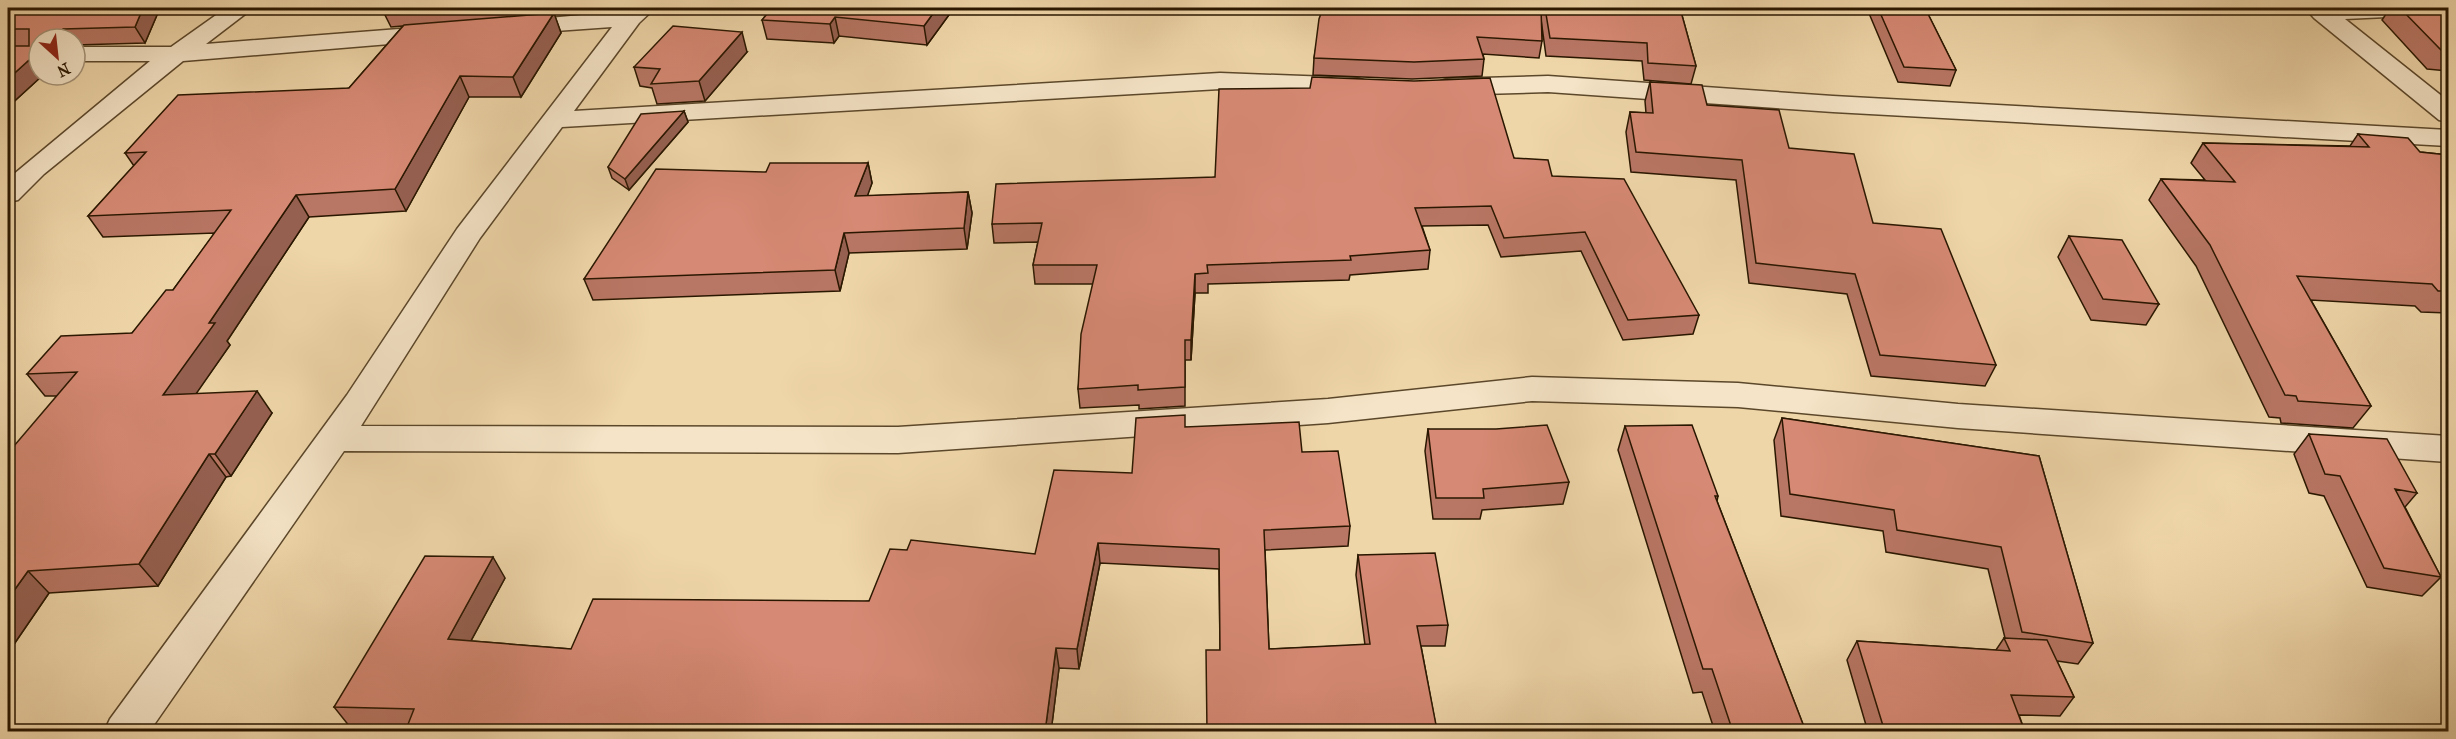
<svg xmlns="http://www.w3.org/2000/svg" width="2456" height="739" font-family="'IM FELL French Canon',serif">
  <rect width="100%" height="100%" fill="#efd6a9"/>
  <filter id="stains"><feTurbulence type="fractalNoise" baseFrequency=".00333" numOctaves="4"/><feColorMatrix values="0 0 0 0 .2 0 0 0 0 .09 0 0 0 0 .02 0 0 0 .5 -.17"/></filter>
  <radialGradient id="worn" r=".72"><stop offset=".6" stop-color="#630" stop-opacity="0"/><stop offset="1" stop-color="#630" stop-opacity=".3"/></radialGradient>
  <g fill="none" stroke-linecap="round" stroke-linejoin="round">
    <g stroke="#5b472a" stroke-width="3">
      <path id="minor" d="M 226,8 L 253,8 L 206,44 L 438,26 L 447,28 L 450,33 L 447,38 L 438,40 L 183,61 L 44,174 L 18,200 L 8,202 L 8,179 L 150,61 L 75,61 L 75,47 L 171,47 Z
        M 629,8 L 655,8 L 639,23 L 574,111 L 1220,73 L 1357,78 L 1366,81 L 1370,86 L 1366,91 L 1357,94 L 1220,89 L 562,127 L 480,238 L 361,426 L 898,427 L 1328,399 L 1532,377 L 1738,383 L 1958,404 L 2448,436 L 2448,462 L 1958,428 L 1738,407 L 1532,401 L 1328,423 L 898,453 L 344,451 L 149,732 L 104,732 L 110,719 L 347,395 L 457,229 L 612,27 L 513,34 L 504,32 L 501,27 L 504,22 L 625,11 Z
        M 2305,8 L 2448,8 L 2448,21 L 2387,17 L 2345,19 L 2448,101 L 2448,122 L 2439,120 L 2314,18 Z
        M 1548,76 L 1833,96 L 2448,130 L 2448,146 L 1833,112 L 1548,92 L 1447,95 L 1438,92 L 1434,87 L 1438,82 L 1447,79 Z"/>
    </g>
    <use href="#minor" fill="#f5e4c7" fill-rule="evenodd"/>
  </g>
  <path fill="#b87664" stroke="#2a1700" stroke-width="1.5" d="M 8,8 L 160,8 L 145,43 L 75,45 L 75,39 L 39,39 L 39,75 L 43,75 L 8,107 Z
    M 384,8 L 577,8 L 574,12 L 554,14 L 561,33 L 521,97 L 469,97 L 406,211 L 309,217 L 227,341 L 230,345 L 196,393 L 272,413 L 231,476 L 226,477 L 158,586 L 49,593 L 8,653 L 56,396 L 45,396 L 27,374 L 132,333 L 173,290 L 215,233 L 103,237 L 88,216 L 134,166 L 125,153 L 349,88 L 403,26 L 391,27 L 382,9 Z
    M 772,8 L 954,8 L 927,45 L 839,36 L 834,43 L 767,39 L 762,20 Z
    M 1323,8 L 1680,8 L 1696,66 L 1691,84 L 1644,80 L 1642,61 L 1546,56 L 1541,19 L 1542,41 L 1539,58 L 1483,54 L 1484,59 L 1482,76 L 1412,79 L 1313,75 L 1314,58 Z
    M 1869,8 L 1925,8 L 1956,70 L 1950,86 L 1898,82 L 1868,11 Z
    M 2390,8 L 2448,8 L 2448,71 L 2427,69 L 2382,20 Z
    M 747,52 L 705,101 L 657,104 L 652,88 L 640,86 L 634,67 Z
    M 1650,82 L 1707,105 L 1789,148 L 1873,223 L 1996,365 L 1985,386 L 1871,376 L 1847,294 L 1749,283 L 1736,180 L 1631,172 L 1626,132 L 1630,112 L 1646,113 L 1645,101 Z
    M 684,111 L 688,122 L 629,190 L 612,178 L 608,167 Z
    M 2358,134 L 2420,152 L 2448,155 L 2448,313 L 2421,312 L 2415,306 L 2311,300 L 2371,406 L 2353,428 L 2281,423 L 2280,418 L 2269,417 L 2196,266 L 2149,200 L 2161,179 L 2205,180 L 2191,163 L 2203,143 L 2350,146 Z
    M 1514,158 L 1552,176 L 1699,315 L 1693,334 L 1623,340 L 1581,251 L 1501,257 L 1488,225 L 1422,226 L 1430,250 L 1428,269 L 1350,275 L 1349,280 L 1208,284 L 1208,293 L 1195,293 L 1191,360 L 1185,360 L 1185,406 L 1139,409 L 1139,405 L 1080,408 L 1078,389 L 1093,284 L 1035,284 L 1033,265 L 1038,242 L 994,243 L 992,224 L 1215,177 Z
    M 868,163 L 872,183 L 867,196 L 968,192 L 972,213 L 967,249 L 849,253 L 840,291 L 593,300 L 584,279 L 766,172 Z
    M 2069,236 L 2159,304 L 2146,325 L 2091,320 L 2058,257 Z
    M 1782,418 L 2039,456 L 2093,643 L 2078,664 L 2057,661 L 2074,697 L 2060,716 L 2019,715 L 2025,732 L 1868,732 L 1847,660 L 1857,641 L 1996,650 L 2004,638 L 2005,638 L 1988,569 L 1886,552 L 1883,531 L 1781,516 L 1774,440 Z
    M 1625,426 L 1718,496 L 1717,501 L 1806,732 L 1715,732 L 1702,692 L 1693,693 L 1618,450 Z
    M 1185,427 L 1302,452 L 1350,526 L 1348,546 L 1265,550 L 1269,649 L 1365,645 L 1356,575 L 1358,555 L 1448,625 L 1445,646 L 1421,646 L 1437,732 L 1207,732 L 1220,650 L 1219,569 L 1100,563 L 1079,669 L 1059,668 L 1051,732 L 405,732 L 406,729 L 350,727 L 334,707 L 505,578 L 471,641 L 571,649 L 869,601 L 907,550 L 1035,554 L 1132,473 Z
    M 1428,429 L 1569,482 L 1563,504 L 1482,510 L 1480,519 L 1433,519 L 1425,451 Z
    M 2309,434 L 2417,493 L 2405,507 L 2441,577 L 2422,596 L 2367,587 L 2324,496 L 2309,493 L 2294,454 Z"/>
  <path fill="#966051" stroke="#2a1700" stroke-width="1.5" d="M 143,8 L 160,8 L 145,43 L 135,27 Z
    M 937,8 L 954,8 L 927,45 L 924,26 Z
    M 554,13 L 561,33 L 521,97 L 513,77 Z
    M 835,17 L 839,36 L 834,43 L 830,24 Z
    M 63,29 L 69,39 L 53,39 Z
    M 742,32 L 747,52 L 705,101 L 699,81 Z
    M 39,51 L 39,75 L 43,75 L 8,107 L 8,79 Z
    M 460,76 L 469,97 L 406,211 L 395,189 Z
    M 684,111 L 688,122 L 629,190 L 625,179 Z
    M 868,163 L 872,183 L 860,217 L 855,196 Z
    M 968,192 L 972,213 L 967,249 L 964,228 Z
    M 296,195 L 309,217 L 227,341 L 230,345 L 180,417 L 163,395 L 209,323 Z
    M 844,233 L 849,253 L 840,291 L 835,270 Z
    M 1195,274 L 1195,293 L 1191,360 L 1191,340 Z
    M 257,391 L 272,413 L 231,476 L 215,454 Z
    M 209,454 L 226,477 L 158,586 L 139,564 Z
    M 1098,543 L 1100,563 L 1079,669 L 1077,649 Z
    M 493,557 L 505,578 L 461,659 L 448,639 Z
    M 28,571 L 49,593 L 8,653 L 8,599 Z
    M 1056,648 L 1059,668 L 1051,732 L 1045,732 Z"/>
  <path fill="#d68974" stroke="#2a1700" stroke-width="1.5" d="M 8,8 L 143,8 L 135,27 L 63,29 L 62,37 L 53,39 L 39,39 L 39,51 L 8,79 L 8,46 L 29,46 L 29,29 L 8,29 Z
    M 384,8 L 407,8 L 382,9 Z
    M 772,8 L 937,8 L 924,26 L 835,17 L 830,24 L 762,20 Z
    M 1323,8 L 1541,8 L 1542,41 L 1477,37 L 1484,59 L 1414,62 L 1314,58 L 1319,19 Z
    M 1545,8 L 1680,8 L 1696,66 L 1648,63 L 1647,43 L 1550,38 Z
    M 1878,8 L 1925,8 L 1956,70 L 1904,67 Z
    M 2400,8 L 2448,8 L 2448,51 L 2441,50 Z
    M 554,13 L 513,77 L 460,76 L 395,189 L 296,195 L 209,323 L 215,323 L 163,395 L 257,391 L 215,454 L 209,454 L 139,564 L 28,571 L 8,599 L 8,453 L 77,372 L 27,374 L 61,336 L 132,333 L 166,290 L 173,290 L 231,210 L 88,216 L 146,152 L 125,153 L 178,95 L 349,88 L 404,25 Z
    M 673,26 L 742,32 L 699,81 L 651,84 L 660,69 L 634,67 Z
    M 1312,77 L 1414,81 L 1490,78 L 1514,158 L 1548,160 L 1552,176 L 1624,179 L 1699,315 L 1628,320 L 1585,232 L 1504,238 L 1491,206 L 1415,208 L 1430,250 L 1350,256 L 1351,260 L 1207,265 L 1208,273 L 1195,274 L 1191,340 L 1185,340 L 1185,387 L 1138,390 L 1138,385 L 1078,389 L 1081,334 L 1097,265 L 1033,265 L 1042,223 L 992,224 L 996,184 L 1215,177 L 1219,89 L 1310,88 Z
    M 1650,82 L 1702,85 L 1707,105 L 1779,110 L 1789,148 L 1854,154 L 1873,223 L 1941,229 L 1996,365 L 1880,355 L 1855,274 L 1756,263 L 1742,160 L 1636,152 L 1630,112 L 1653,113 Z
    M 684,111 L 625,179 L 608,167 L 641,114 Z
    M 2358,134 L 2408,138 L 2420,152 L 2448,155 L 2448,291 L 2438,291 L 2432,284 L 2297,276 L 2371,406 L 2298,401 L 2296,396 L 2285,395 L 2210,245 L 2161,179 L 2235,182 L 2203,143 L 2369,147 Z
    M 770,163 L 868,163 L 855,196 L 968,192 L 964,228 L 844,233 L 835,270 L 584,279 L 656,169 L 766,172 Z
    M 2069,236 L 2122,240 L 2159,304 L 2103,299 Z
    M 1185,415 L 1185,427 L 1299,422 L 1302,452 L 1338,451 L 1350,526 L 1264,530 L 1269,649 L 1370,644 L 1358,555 L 1435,553 L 1448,625 L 1417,626 L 1437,730 L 1411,732 L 1207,732 L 1206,650 L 1220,650 L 1219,549 L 1098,543 L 1077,649 L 1056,648 L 1045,732 L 405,732 L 414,709 L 334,707 L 425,556 L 493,557 L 448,639 L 571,649 L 593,599 L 869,601 L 890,549 L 907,550 L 911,540 L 1035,554 L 1054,470 L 1132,473 L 1136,418 Z
    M 1782,418 L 2039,456 L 2093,643 L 2022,632 L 2001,547 L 1897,530 L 1894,510 L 1790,494 Z
    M 1547,425 L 1569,482 L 1483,489 L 1484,498 L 1436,498 L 1428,429 L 1496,429 Z
    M 1692,425 L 1718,496 L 1715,496 L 1806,732 L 1733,732 L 1712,669 L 1703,669 L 1625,426 Z
    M 2309,434 L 2387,439 L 2417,493 L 2395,489 L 2441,577 L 2384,568 L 2340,476 L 2325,474 Z
    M 2004,638 L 2047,640 L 2074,697 L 2011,695 L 2025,732 L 1916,732 L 1884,729 L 1857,641 L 2010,651 Z"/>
  <rect width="2456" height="739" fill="none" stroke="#efd6a9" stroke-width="30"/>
  <rect x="9" y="9" width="2438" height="721" fill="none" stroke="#2a1700" stroke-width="3"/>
  <rect x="15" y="15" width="2426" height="709" fill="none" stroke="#2a1700" stroke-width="1.5"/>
  <g transform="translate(57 57) rotate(153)"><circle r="28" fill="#f5e4c7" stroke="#a49277" stroke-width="1.5"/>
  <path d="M0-4.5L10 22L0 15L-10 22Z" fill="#8f2418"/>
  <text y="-9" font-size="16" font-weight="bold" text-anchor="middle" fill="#2a1700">N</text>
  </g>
  <rect width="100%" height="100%" filter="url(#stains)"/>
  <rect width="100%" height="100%" fill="url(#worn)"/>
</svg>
